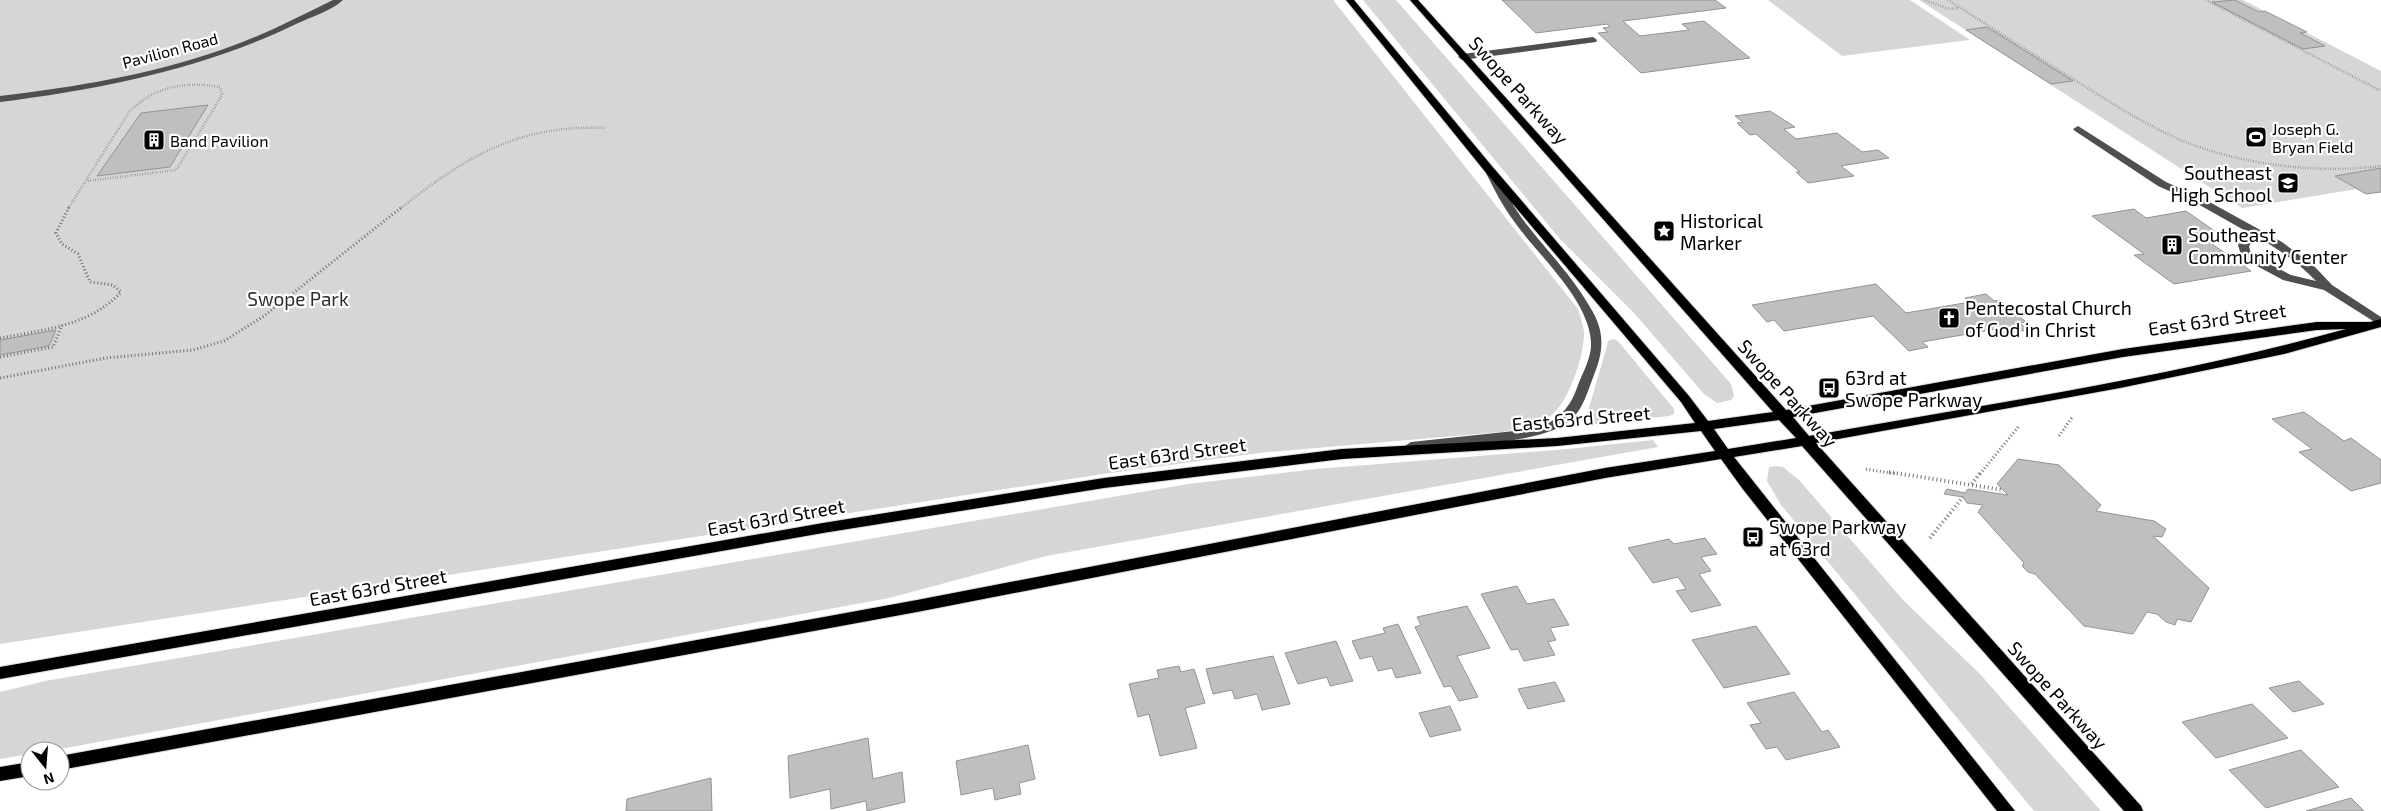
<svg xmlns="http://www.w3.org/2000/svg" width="2381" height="811" font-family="'Exo 2',sans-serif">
  <rect width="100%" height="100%" fill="#fff"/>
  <path fill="#d6d6d6" d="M 0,0 L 1333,0 L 1578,309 C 1580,316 1583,324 1584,332 C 1585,354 1568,405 1549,417 C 1534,426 1518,429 1501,432 L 1259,453 L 1103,474 L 0,644 Z
    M 1363,0 L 1396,0 L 1731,384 L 1734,396 L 1731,400 L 1717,403 L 1704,394 L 1634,313 L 1560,239 Z
    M 1768,0 L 1910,0 L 1970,40 L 1842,56 Z
    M 1919,0 L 2243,0 L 2381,71 L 2381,192 L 2366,194 L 2357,189 L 2242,208 Z
    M 1613,339 L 1618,341 L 1674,409 L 1674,414 L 1669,416 L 1595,424 L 1589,423 L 1586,418 L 1607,346 L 1608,341 Z
    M 1653,440 L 1658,447 L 1046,556 L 889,598 L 49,751 L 30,751 L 30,754 L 0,759 L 0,692 L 45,681 L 1188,484 L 1316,469 L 1567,449 Z
    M 1776,466 L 1783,467 L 1799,480 L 1904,601 L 1980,674 L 2101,811 L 2034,811 L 1781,505 L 1767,481 L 1769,467 Z"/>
  <path fill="#bfbfbf" stroke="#939393" d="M 1502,0 L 1715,0 L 1726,8 L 1623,21 L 1640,36 L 1689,30 L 1682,24 L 1704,21 L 1750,58 L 1641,73 L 1598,33 L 1608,32 L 1603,28 L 1610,27 L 1607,24 L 1536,33 Z
    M 2235,0 L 2259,12 L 2265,11 L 2307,32 L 2300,33 L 2325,46 L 2303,49 L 2212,2 Z
    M 1987,27 L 2073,81 L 2051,84 L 1966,30 Z
    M 208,105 L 170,167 L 97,176 L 141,113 Z
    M 1770,111 L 1795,127 L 1784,129 L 1796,139 L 1837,133 L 1862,152 L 1878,150 L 1889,158 L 1841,166 L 1854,176 L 1808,183 L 1796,172 L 1800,172 L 1756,134 L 1750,135 L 1737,123 L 1743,122 L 1735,116 Z
    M 2381,168 L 2381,192 L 2366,194 L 2335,176 Z
    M 2134,209 L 2146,218 L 2186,211 L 2216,232 L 2199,235 L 2251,271 L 2174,284 L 2134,255 L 2144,254 L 2092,216 Z
    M 1876,284 L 1906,313 L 1970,302 L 1965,298 L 1986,294 L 1994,301 L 2000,300 L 2026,322 L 2020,323 L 2028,330 L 2002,334 L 1996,329 L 1922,342 L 1928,347 L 1909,351 L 1873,316 L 1784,331 L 1774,320 L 1767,322 L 1752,305 Z
    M 56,330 L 49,346 L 0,355 L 0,340 Z
    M 2304,412 L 2344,441 L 2351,438 L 2381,460 L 2381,483 L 2351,491 L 2299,452 L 2312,449 L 2272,419 Z
    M 2018,459 L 2059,465 L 2101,505 L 2096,511 L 2154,521 L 2166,529 L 2162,537 L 2153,536 L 2209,588 L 2191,622 L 2177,619 L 2175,625 L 2166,622 L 2157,614 L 2147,612 L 2133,634 L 2084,626 L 2035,574 L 2028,572 L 2022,566 L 2024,563 L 1978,512 L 1983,505 L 1967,503 L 1963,497 L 1944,494 L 1947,489 L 1965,493 L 1968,489 L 2008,495 L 1997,484 Z
    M 1705,538 L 1717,554 L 1701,557 L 1711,571 L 1699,574 L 1721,605 L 1691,612 L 1676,591 L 1686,589 L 1678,577 L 1653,583 L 1628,548 L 1669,539 L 1674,544 Z
    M 1517,586 L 1527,604 L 1554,599 L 1569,625 L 1550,628 L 1556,640 L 1548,642 L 1555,655 L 1524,661 L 1518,649 L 1511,650 L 1481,594 Z
    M 1467,606 L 1490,648 L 1457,656 L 1478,697 L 1459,701 L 1451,686 L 1444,687 L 1415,627 L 1421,625 L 1417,617 Z
    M 1398,624 L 1421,673 L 1396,678 L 1392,668 L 1378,671 L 1372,656 L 1360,659 L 1352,641 L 1385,633 L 1383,628 Z
    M 1756,626 L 1790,674 L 1724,688 L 1692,640 Z
    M 1336,641 L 1353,681 L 1330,686 L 1327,677 L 1298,684 L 1285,653 Z
    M 1273,656 L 1290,704 L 1262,710 L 1257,694 L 1235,699 L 1232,690 L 1213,694 L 1206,669 Z
    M 1179,666 L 1181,672 L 1194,669 L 1205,703 L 1185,708 L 1197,748 L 1160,756 L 1149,714 L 1138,717 L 1129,684 L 1159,678 L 1157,670 Z
    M 2299,681 L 2324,704 L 2293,712 L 2269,688 Z
    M 1555,682 L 1565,701 L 1528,709 L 1518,689 Z
    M 1794,692 L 1822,732 L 1828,730 L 1840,747 L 1786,760 L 1777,747 L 1766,749 L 1750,725 L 1761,723 L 1747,703 Z
    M 2252,704 L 2288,738 L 2216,758 L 2182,722 Z
    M 1450,706 L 1461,730 L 1430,737 L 1419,713 Z
    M 868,738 L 873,779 L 902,772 L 905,802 L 867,811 L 866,801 L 831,809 L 830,789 L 790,798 L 788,756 Z
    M 1028,745 L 1035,779 L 1019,783 L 1021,794 L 995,800 L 993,788 L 961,795 L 956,761 Z
    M 2301,750 L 2339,787 L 2266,808 L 2229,770 Z
    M 711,778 L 712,811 L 626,811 L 627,799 Z
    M 2351,798 L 2364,811 L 2306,811 Z"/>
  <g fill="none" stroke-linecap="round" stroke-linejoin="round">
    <g stroke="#dbdbdb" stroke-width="2">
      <path id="major" d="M 1346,0 L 1354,0 L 1491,165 L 1689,396 L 1708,421 L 1773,412 L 1410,0 L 1418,0 L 1786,410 L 2123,349 L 2317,322 L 2370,322 L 2381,319 L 2381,327 L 2284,354 L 2120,388 L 1816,443 L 2141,806 L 2143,811 L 2124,811 L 1802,446 L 1734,457 L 2015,811 L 1997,811 L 1742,488 L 1721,459 L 1605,478 L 917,612 L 60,770 L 60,756 L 917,600 L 1605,468 L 1715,451 L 1701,431 L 1557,446 L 1342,459 L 1104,488 L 823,533 L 0,679 L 0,667 L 823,523 L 1104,478 L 1342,449 L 1557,438 L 1695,423 L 1681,402 L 1483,169 ZM 2346,329 C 2170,378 1988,404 1809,436 L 1793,417 L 2123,357 L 2317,330 ZM 1779,420 L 1796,438 L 1728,449 L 1714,429 Z
        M 30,762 L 30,776 L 0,781 L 0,767 Z"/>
    </g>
    <path stroke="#717171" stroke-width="2.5" stroke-dasharray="0.5 2" stroke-linecap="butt" d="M 1924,0 L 1949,9 L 1959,8
      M 1948,0 C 1989,26 2030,52 2070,77 C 2107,100 2143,124 2183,141 C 2243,165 2317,174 2381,166
      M 2206,0 L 2381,91
      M 68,209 L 129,112 C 155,86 185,81 220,87 L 222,94 L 218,102 L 176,170 L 87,181
      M 400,209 C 465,157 519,124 605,128"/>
    <path stroke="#717171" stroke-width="3" stroke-dasharray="1 2.5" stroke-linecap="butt" d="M 0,338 C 43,330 90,326 121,292 L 113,285 L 90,282 L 78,254 L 62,244 L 56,233 L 69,207
      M 0,357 L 53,347 L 62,325
      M 0,378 L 106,358 L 193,350 L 224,341 L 264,316 L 402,207
      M 2059,436 L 2073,416
      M 1866,469 L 1897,474
      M 1980,474 L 2019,426"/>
    <path stroke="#717171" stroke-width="4" stroke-dasharray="1 3" stroke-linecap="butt" d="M 1889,472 L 2003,490
      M 1972,484 L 1981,472
      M 1930,538 L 1963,497"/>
    <path fill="#4f4f4f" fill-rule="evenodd" d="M 333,0 L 343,0 C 331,11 311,17 296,24 C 203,69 102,89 0,102 L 0,96 C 75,87 149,75 221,50 C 260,37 296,18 333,0 Z
      M 1593,37 L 1597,40 L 1596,42 L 1462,60 L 1458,57 L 1462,54 Z
      M 2078,126 L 2166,182 L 2204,199 L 2282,242 L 2314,266 L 2332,285 L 2381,317 L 2381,326 L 2324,290 L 2283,280 L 2242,258 L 2238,245 L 2247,235 L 2251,234 L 2196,203 L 2158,186 L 2075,131 L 2073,129 ZM 2259,238 C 2280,250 2300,264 2316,281 L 2291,275 L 2251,254 L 2249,246 L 2255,239 Z
      M 1490,168 L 1495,171 C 1503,187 1511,203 1521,217 C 1544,248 1571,274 1590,307 C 1605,331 1604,350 1594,375 C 1588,390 1584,407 1572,419 C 1548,444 1448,447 1411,450 L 1406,449 L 1405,446 L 1411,442 L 1534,429 C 1558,421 1570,409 1578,385 C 1583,372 1592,357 1591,342 C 1589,300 1539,256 1516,224 C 1503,207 1494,189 1485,171 Z"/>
    <use href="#major" fill="#000" fill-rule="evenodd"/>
  </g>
  <defs>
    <g id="stadium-square" transform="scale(1.125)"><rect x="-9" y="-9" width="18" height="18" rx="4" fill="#000" stroke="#fff"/><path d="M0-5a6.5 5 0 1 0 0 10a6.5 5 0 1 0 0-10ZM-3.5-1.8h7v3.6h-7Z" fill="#fff"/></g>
    <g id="building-square" transform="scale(1.125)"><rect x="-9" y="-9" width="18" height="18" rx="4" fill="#000" stroke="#fff"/><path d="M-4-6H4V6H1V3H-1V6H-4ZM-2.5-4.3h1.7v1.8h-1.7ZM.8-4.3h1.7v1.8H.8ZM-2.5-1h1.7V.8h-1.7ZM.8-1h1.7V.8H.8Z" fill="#fff"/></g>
    <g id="school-square" transform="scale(1.125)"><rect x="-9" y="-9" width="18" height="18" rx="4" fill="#000" stroke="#fff"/><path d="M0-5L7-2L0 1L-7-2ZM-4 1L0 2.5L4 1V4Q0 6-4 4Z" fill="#fff"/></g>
    <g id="sight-square" transform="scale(1.125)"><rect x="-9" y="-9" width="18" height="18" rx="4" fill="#000" stroke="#fff"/><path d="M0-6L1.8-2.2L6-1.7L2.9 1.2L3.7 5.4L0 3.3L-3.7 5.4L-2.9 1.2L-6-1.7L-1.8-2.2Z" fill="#fff"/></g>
    <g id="church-square" transform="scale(1.125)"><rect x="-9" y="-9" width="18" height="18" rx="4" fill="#000" stroke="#fff"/><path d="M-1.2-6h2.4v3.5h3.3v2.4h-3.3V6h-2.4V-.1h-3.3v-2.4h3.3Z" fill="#fff"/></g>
    <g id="bus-square" transform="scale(1.125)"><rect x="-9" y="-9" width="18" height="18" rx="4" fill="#000" stroke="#fff"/><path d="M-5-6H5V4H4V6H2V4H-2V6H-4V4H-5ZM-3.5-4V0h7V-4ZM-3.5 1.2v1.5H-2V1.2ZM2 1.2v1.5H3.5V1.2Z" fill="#fff"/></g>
  </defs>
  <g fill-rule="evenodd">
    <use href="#stadium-square" x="2256" y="137"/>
    <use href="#building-square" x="154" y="140"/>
    <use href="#school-square" x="2288" y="183"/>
    <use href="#sight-square" x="1664" y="231"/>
    <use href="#building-square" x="2172" y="245"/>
    <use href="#church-square" x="1949" y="318"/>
    <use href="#bus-square" x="1829" y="388"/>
    <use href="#bus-square" x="1753" y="537"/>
  </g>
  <g text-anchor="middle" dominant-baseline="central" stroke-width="4.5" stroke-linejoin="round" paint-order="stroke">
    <g font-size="16" fill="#000" stroke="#fff">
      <text transform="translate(170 50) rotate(-15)">Pavilion Road</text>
    </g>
    <g font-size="16" fill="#000" stroke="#fff" text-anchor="start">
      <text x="2272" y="128">Joseph G.<tspan x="2272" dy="18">Bryan Field</tspan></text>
      <text x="170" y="140">Band Pavilion</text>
    </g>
    <g font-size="19" fill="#000" stroke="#fff">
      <text transform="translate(1519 90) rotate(48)">Swope Parkway</text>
      <text transform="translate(2217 319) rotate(-8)">East 63rd Street</text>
      <text transform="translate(1788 393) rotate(48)">Swope Parkway</text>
      <text transform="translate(1581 418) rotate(-5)">East 63rd Street</text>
      <text transform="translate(1177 453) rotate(-8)">East 63rd Street</text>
      <text transform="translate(776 517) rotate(-10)">East 63rd Street</text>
      <text transform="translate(378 587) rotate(-10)">East 63rd Street</text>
      <text transform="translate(2058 695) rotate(48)">Swope Parkway</text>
    </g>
    <g font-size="19" fill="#000" stroke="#fff" text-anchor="start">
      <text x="2272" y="172" text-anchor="end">Southeast<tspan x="2272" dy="22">High School</tspan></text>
      <text x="1680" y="220">Historical<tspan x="1680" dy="22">Marker</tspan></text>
      <text x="2188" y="234">Southeast<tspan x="2188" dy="22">Community Center</tspan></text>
      <text x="1965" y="307">Pentecostal Church<tspan x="1965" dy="22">of God in Christ</tspan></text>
      <text x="1845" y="377">63rd at<tspan x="1845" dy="22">Swope Parkway</tspan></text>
      <text x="1769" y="526">Swope Parkway<tspan x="1769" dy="22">at 63rd</tspan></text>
    </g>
    <g font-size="19" fill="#2d2d2d" stroke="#fff">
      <text x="298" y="298">Swope Park</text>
    </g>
  </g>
  <g transform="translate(45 766) rotate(163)"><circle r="24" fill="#ffffff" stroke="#999999"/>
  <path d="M0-4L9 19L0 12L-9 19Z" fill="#000000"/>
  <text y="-8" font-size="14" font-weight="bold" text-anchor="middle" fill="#000000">N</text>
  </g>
</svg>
